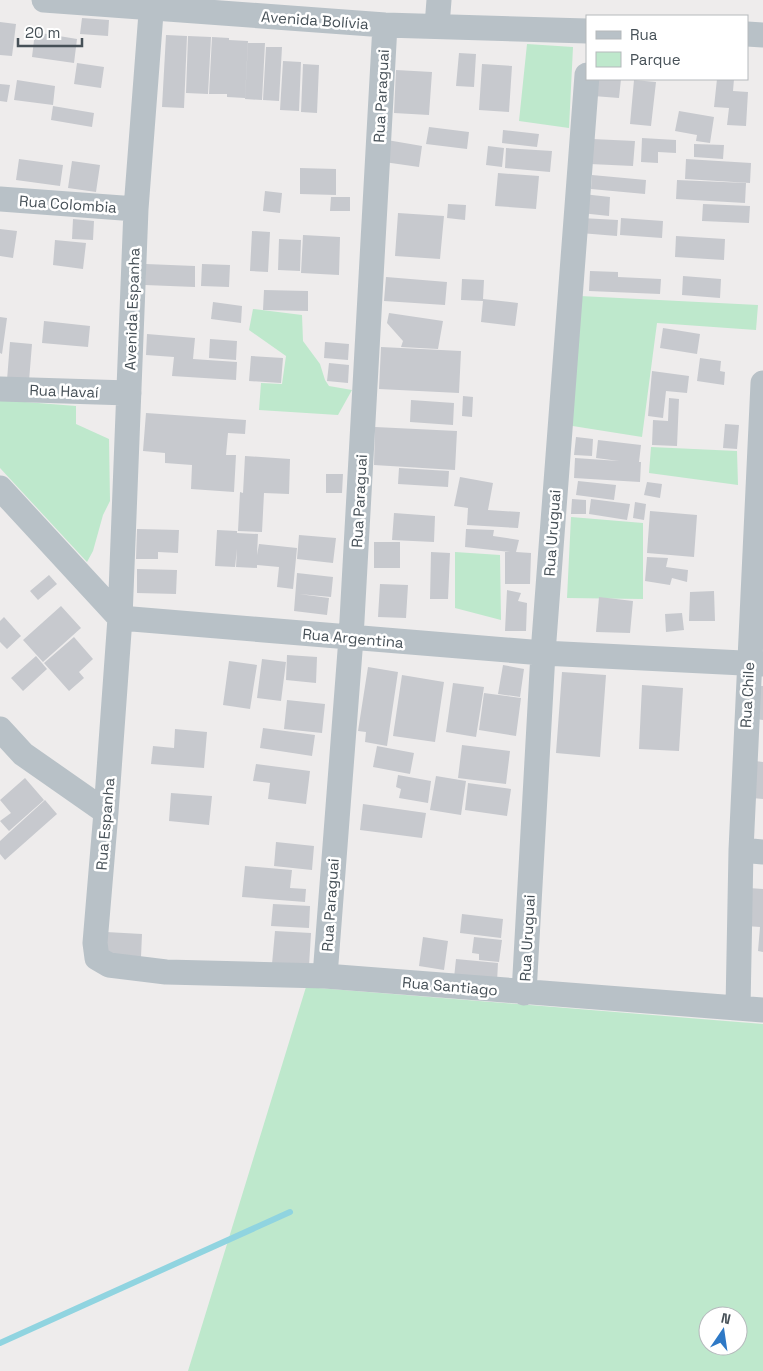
<svg xmlns="http://www.w3.org/2000/svg" width="763" height="1371" font-family="'Space Grotesk',sans-serif">
  <rect width="100%" height="100%" fill="#eeecec"/>
  <path fill="#bee8cc" fill-rule="evenodd" d="M 527,44 L 573,47 L 569,128 L 519,121 Z
    M 580,296 L 758,305 L 756,330 L 657,323 L 642,437 L 560,424 Z
    M 253,309 L 302,315 L 303,341 L 320,364 L 325,380 L 329,386 L 352,390 L 338,415 L 259,410 L 261,383 L 282,384 L 286,356 L 249,330 Z
    M 0,400 L 76,406 L 76,424 L 109,439 L 110,501 L 103,515 L 93,551 L 87,562 L 0,468 Z
    M 651,447 L 737,451 L 738,485 L 649,473 Z
    M 571,517 L 643,523 L 643,599 L 567,598 Z
    M 455,552 L 500,555 L 501,620 L 455,608 Z
    M 306,987 L 763,1024 L 763,1371 L 188,1371 ZM 708,1316 L 738,1316 L 738,1346 L 708,1346 Z"/>
  <g fill="none" stroke-linecap="round" stroke-linejoin="round">
    <path stroke="#90d4e0" stroke-width="6" d="M 0,1343 L 290,1212"/>
  </g>
  <path fill="#c7c9ce" d="M 82,18 L 109,20 L 108,36 L 80,34 Z
    M 0,22 L 16,24 L 12,56 L 0,55 Z
    M 35,32 L 77,39 L 74,63 L 32,57 Z
    M 166,35 L 187,36 L 184,108 L 162,107 Z
    M 188,36 L 211,37 L 208,94 L 186,93 Z
    M 212,37 L 229,38 L 229,40 L 248,41 L 245,98 L 227,97 L 227,94 L 209,94 Z
    M 248,43 L 265,43 L 262,100 L 245,99 Z
    M 266,47 L 282,47 L 279,101 L 263,100 Z
    M 459,53 L 476,54 L 474,87 L 456,86 Z
    M 283,61 L 301,62 L 299,111 L 280,110 Z
    M 77,63 L 104,67 L 101,88 L 74,84 Z
    M 303,64 L 319,65 L 317,113 L 301,112 Z
    M 482,64 L 512,66 L 509,112 L 479,110 Z
    M 396,70 L 432,72 L 429,115 L 394,113 Z
    M 594,79 L 621,79 L 619,98 L 593,96 Z
    M 717,79 L 734,79 L 733,91 L 748,92 L 746,126 L 727,125 L 729,108 L 714,107 Z
    M 17,80 L 55,86 L 53,105 L 14,100 Z
    M 634,80 L 656,82 L 651,126 L 630,124 Z
    M 0,84 L 10,85 L 7,102 L 0,101 Z
    M 53,106 L 94,113 L 92,127 L 51,120 Z
    M 679,111 L 714,117 L 710,143 L 696,141 L 697,135 L 675,131 Z
    M 429,127 L 469,132 L 467,149 L 426,144 Z
    M 503,130 L 539,134 L 537,147 L 502,143 Z
    M 642,138 L 676,140 L 676,153 L 658,152 L 658,163 L 641,162 Z
    M 592,139 L 635,141 L 633,166 L 590,164 Z
    M 387,140 L 422,146 L 419,167 L 384,162 Z
    M 694,144 L 724,145 L 723,159 L 694,157 Z
    M 488,146 L 504,148 L 502,167 L 486,165 Z
    M 506,148 L 552,151 L 550,172 L 505,168 Z
    M 19,159 L 63,165 L 60,186 L 16,180 Z
    M 686,159 L 751,163 L 750,183 L 685,179 Z
    M 72,161 L 100,165 L 96,192 L 68,188 Z
    M 300,168 L 336,169 L 336,195 L 300,194 Z
    M 498,173 L 539,176 L 536,209 L 495,206 Z
    M 592,175 L 646,180 L 645,194 L 591,189 Z
    M 677,180 L 746,183 L 745,203 L 676,199 Z
    M 265,191 L 282,193 L 280,213 L 263,211 Z
    M 583,194 L 610,197 L 609,216 L 581,213 Z
    M 331,197 L 350,197 L 350,211 L 330,211 Z
    M 448,204 L 466,205 L 465,220 L 447,218 Z
    M 703,204 L 750,206 L 749,223 L 702,221 Z
    M 398,213 L 444,216 L 440,259 L 395,256 Z
    M 581,218 L 618,220 L 617,236 L 580,233 Z
    M 621,218 L 663,221 L 662,238 L 620,235 Z
    M 73,219 L 94,221 L 93,240 L 72,239 Z
    M 0,229 L 17,231 L 13,258 L 0,256 Z
    M 252,231 L 270,232 L 268,272 L 250,271 Z
    M 303,235 L 340,237 L 339,275 L 301,273 Z
    M 676,236 L 725,239 L 724,260 L 675,257 Z
    M 279,239 L 301,240 L 300,271 L 278,270 Z
    M 55,240 L 86,243 L 83,269 L 53,265 Z
    M 146,264 L 195,266 L 195,287 L 145,285 Z
    M 202,264 L 230,265 L 229,287 L 201,286 Z
    M 590,271 L 618,272 L 618,277 L 661,279 L 660,294 L 589,291 Z
    M 683,276 L 721,279 L 720,298 L 682,295 Z
    M 386,277 L 447,282 L 445,305 L 384,301 Z
    M 462,279 L 484,280 L 483,299 L 518,303 L 515,326 L 481,322 L 483,301 L 461,300 Z
    M 264,290 L 308,291 L 308,311 L 263,310 Z
    M 213,302 L 242,306 L 241,323 L 211,319 Z
    M 389,313 L 443,321 L 438,349 L 401,347 L 403,341 L 387,323 Z
    M 0,317 L 7,318 L 2,354 L 0,353 Z
    M 44,321 L 90,326 L 88,347 L 42,343 Z
    M 663,328 L 700,334 L 697,354 L 660,348 Z
    M 147,334 L 195,338 L 193,359 L 237,362 L 236,380 L 172,376 L 174,357 L 146,355 Z
    M 210,339 L 237,341 L 236,360 L 209,358 Z
    M 10,342 L 32,344 L 29,381 L 7,380 Z
    M 325,342 L 349,344 L 348,360 L 324,358 Z
    M 381,347 L 461,351 L 459,393 L 379,389 Z
    M 251,356 L 283,358 L 281,383 L 249,381 Z
    M 700,358 L 721,361 L 720,371 L 725,372 L 724,385 L 697,381 Z
    M 329,363 L 349,365 L 348,383 L 327,381 Z
    M 652,371 L 689,376 L 687,393 L 666,391 L 663,418 L 648,416 Z
    M 463,396 L 473,397 L 472,417 L 462,416 Z
    M 669,398 L 679,399 L 677,446 L 652,445 L 653,420 L 668,421 Z
    M 411,400 L 454,403 L 453,425 L 410,422 Z
    M 146,413 L 246,420 L 245,434 L 228,433 L 226,455 L 236,455 L 234,492 L 191,489 L 192,465 L 165,463 L 165,453 L 143,451 Z
    M 725,424 L 739,425 L 737,449 L 723,448 Z
    M 375,427 L 457,431 L 455,470 L 374,465 Z
    M 576,437 L 593,439 L 592,456 L 574,455 Z
    M 598,440 L 641,445 L 639,462 L 641,462 L 640,482 L 574,478 L 575,458 L 619,461 L 596,458 Z
    M 245,456 L 290,459 L 289,494 L 264,493 L 262,532 L 238,531 L 240,492 L 243,493 Z
    M 399,468 L 449,471 L 448,487 L 398,484 Z
    M 326,474 L 343,474 L 342,493 L 326,493 Z
    M 460,477 L 493,483 L 488,510 L 520,512 L 518,528 L 467,525 L 468,508 L 454,506 Z
    M 578,481 L 616,485 L 614,500 L 576,495 Z
    M 647,482 L 662,484 L 660,498 L 644,495 Z
    M 572,499 L 586,500 L 586,514 L 571,514 Z
    M 591,499 L 630,504 L 627,520 L 589,514 Z
    M 635,502 L 646,504 L 644,520 L 633,518 Z
    M 650,511 L 697,515 L 694,557 L 647,553 Z
    M 394,513 L 435,516 L 434,542 L 392,540 Z
    M 137,529 L 179,530 L 178,553 L 158,552 L 158,559 L 136,559 Z
    M 466,529 L 494,530 L 493,536 L 519,540 L 516,552 L 531,553 L 530,584 L 505,584 L 505,552 L 510,552 L 465,547 Z
    M 217,530 L 237,531 L 237,533 L 258,534 L 257,555 L 259,544 L 297,548 L 293,589 L 277,587 L 279,567 L 257,565 L 257,568 L 236,567 L 237,549 L 235,567 L 215,566 Z
    M 299,535 L 336,538 L 333,563 L 297,559 Z
    M 374,542 L 400,542 L 400,568 L 374,568 Z
    M 431,552 L 450,553 L 448,599 L 430,599 Z
    M 647,557 L 668,558 L 666,567 L 688,570 L 687,582 L 672,578 L 670,585 L 645,581 Z
    M 137,569 L 177,570 L 176,594 L 137,593 Z
    M 297,573 L 333,577 L 331,597 L 299,594 L 329,598 L 327,615 L 294,611 Z
    M 49,575 L 57,584 L 38,600 L 30,591 Z
    M 380,584 L 408,585 L 406,618 L 378,617 Z
    M 507,590 L 521,593 L 518,601 L 527,603 L 526,631 L 505,631 Z
    M 714,591 L 715,621 L 689,621 L 690,592 Z
    M 599,597 L 633,601 L 630,633 L 596,632 Z
    M 61,606 L 81,628 L 43,662 L 23,640 Z
    M 682,613 L 684,630 L 666,632 L 665,614 Z
    M 4,617 L 21,636 L 7,649 L 0,642 L 0,621 Z
    M 74,637 L 93,659 L 79,672 L 84,678 L 69,691 L 44,663 Z
    M 287,655 L 317,657 L 316,683 L 286,680 Z
    M 36,656 L 47,669 L 23,691 L 11,678 Z
    M 262,659 L 286,662 L 281,701 L 257,698 Z
    M 229,661 L 257,665 L 250,709 L 223,705 Z
    M 503,665 L 524,669 L 520,697 L 498,694 Z
    M 368,667 L 398,672 L 387,746 L 365,742 L 366,732 L 358,731 Z
    M 562,672 L 606,675 L 600,757 L 556,753 Z
    M 402,675 L 444,682 L 435,742 L 393,736 Z
    M 453,683 L 484,687 L 476,737 L 446,732 Z
    M 642,685 L 683,688 L 679,751 L 639,749 Z
    M 758,686 L 763,686 L 763,720 L 756,719 Z
    M 484,693 L 521,698 L 516,736 L 479,730 Z
    M 287,700 L 325,704 L 322,733 L 284,729 Z
    M 263,728 L 315,735 L 312,756 L 260,748 Z
    M 175,729 L 207,732 L 204,768 L 151,764 L 153,746 L 174,748 Z
    M 462,745 L 510,751 L 506,784 L 458,778 Z
    M 377,746 L 414,753 L 410,774 L 373,767 Z
    M 755,761 L 763,762 L 763,799 L 752,798 Z
    M 256,764 L 310,771 L 306,804 L 268,799 L 270,783 L 253,781 Z
    M 398,775 L 431,781 L 428,803 L 399,798 L 401,789 L 396,787 Z
    M 436,776 L 466,781 L 461,815 L 430,810 Z
    M 25,778 L 44,800 L 9,831 L 0,821 L 11,813 L 0,800 Z
    M 468,783 L 511,789 L 507,816 L 465,810 Z
    M 171,793 L 212,796 L 209,825 L 169,821 Z
    M 45,800 L 57,814 L 5,860 L 0,854 L 0,841 Z
    M 363,804 L 426,813 L 422,838 L 360,830 Z
    M 276,842 L 314,846 L 312,870 L 274,866 Z
    M 245,866 L 292,870 L 290,888 L 306,889 L 305,902 L 242,897 Z
    M 749,888 L 763,889 L 763,952 L 758,951 L 760,927 L 746,926 Z
    M 273,904 L 310,906 L 309,928 L 271,926 Z
    M 462,914 L 503,919 L 501,938 L 460,933 Z
    M 275,931 L 311,933 L 309,966 L 272,964 Z
    M 106,932 L 142,934 L 141,957 L 105,955 Z
    M 423,937 L 448,941 L 444,970 L 419,966 Z
    M 474,937 L 502,940 L 499,962 L 479,960 L 479,954 L 472,953 Z
    M 456,959 L 498,963 L 497,982 L 454,978 Z"/>
  <g fill="none" stroke-linecap="round" stroke-linejoin="round">
    <path stroke="#b8c1c7" stroke-width="25" d="M 44,0 L 385,25 L 587,31
      M 152,0 L 136,209 L 120,618 L 106,812 L 95,943 L 97,958 L 109,965 L 166,972 L 325,976 L 763,1010
      M 437,26 L 439,0
      M 747,34 L 763,35
      M 0,199 L 136,209
      M 0,389 L 129,393
      M 0,488 L 120,618 L 543,653 L 763,664
      M 0,729 L 23,754 L 106,812
      M 741,850 L 763,852
      M 325,976 L 351,638 L 385,25
      M 524,993 L 543,653 L 587,75
      M 738,1008 L 741,850 L 763,383"/>
  </g>
  <g text-anchor="middle" dominant-baseline="central" stroke-width="5" stroke-linejoin="round" paint-order="stroke">
    <g font-size="15" fill="#465057" stroke="#fff">
      <text transform="translate(315 20) rotate(4)">Avenida Bolívia</text>
      <text transform="translate(381 96) rotate(-87)">Rua Paraguai</text>
      <text transform="translate(68 204) rotate(4)">Rua Colombia</text>
      <text transform="translate(132 309) rotate(-88)">Avenida Espanha</text>
      <text transform="translate(64 391) rotate(2)">Rua Havaí</text>
      <text transform="translate(359 501) rotate(-87)">Rua Paraguai</text>
      <text transform="translate(552 533) rotate(-86)">Rua Uruguai</text>
      <text transform="translate(353 638) rotate(5)">Rua Argentina</text>
      <text transform="translate(747 695) rotate(-87)">Rua Chile</text>
      <text transform="translate(105 824) rotate(-85)">Rua Espanha</text>
      <text transform="translate(330 905) rotate(-86)">Rua Paraguai</text>
      <text transform="translate(527 938) rotate(-87)">Rua Uruguai</text>
      <text transform="translate(450 986) rotate(5)">Rua Santiago</text>
    </g>
  </g>
  <rect x="586" y="15" width="162" height="65" fill="#ffffff" stroke="#b5b9bc"/>
  <rect x="596" y="31" width="25" height="8" fill="#b8c1c7" stroke="#b5b9bc"/>
  <text x="630" y="40" font-size="15" fill="#465057">Rua</text>
  <rect x="596" y="52" width="25" height="15" fill="#bee8cc" stroke="#b5b9bc"/>
  <text x="630" y="65" font-size="15" fill="#465057">Parque</text>
  <g transform="translate(723 1331) rotate(13)"><circle r="24" fill="#ffffff" stroke="#b5b9bc"/>
  <path d="M0-4L9 19L0 12L-9 19Z" fill="#2e79c6"/>
  <text y="-8" font-size="14" font-weight="bold" text-anchor="middle" fill="#465057">N</text>
  </g>
  <path d="M18 38v8h64v-8" fill="none" stroke="#465057" stroke-width="2.5"/>
  <text x="25" y="38" font-size="15" fill="#465057" stroke="#ffffff" stroke-width="4" paint-order="stroke">20 m</text>
</svg>
